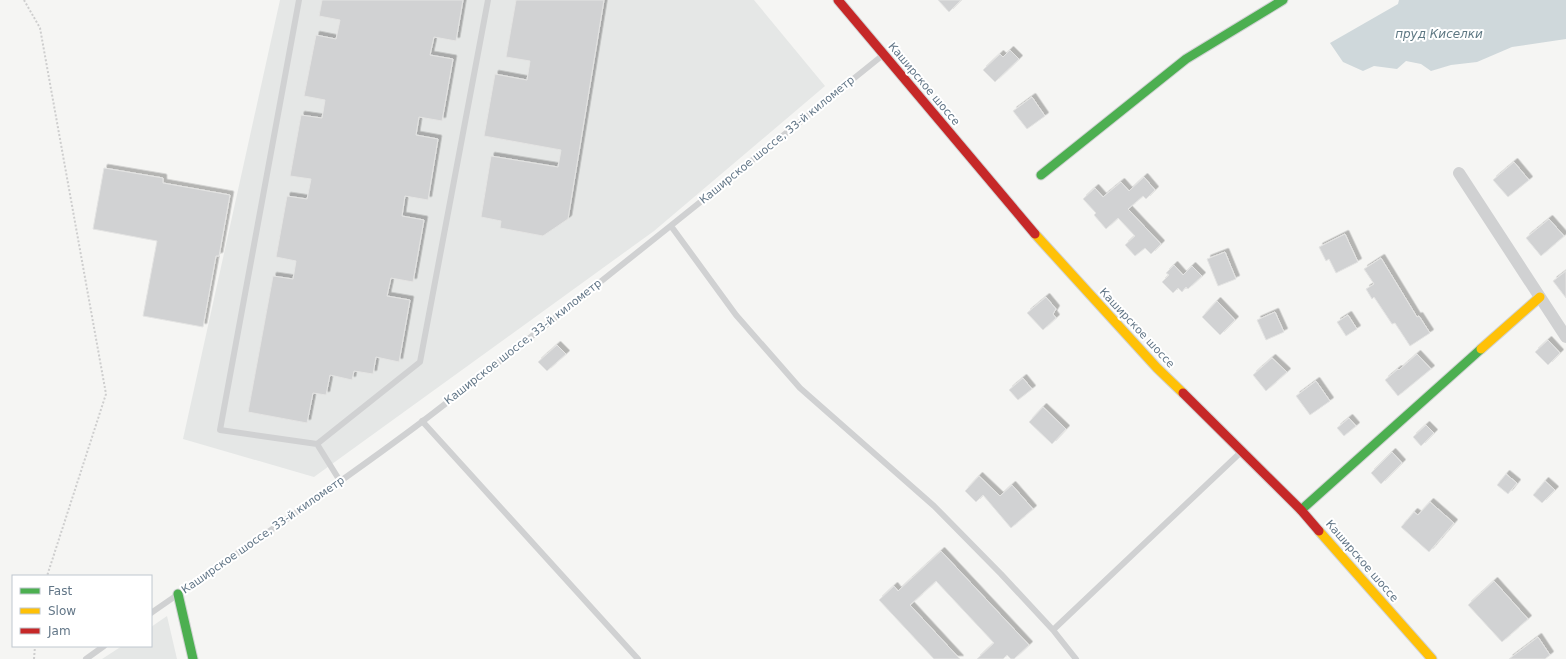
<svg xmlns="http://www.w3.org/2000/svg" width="1566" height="659" font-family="'DejaVu Sans',sans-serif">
  <defs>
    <filter id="shadow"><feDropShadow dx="3.5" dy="-3.5" stdDeviation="0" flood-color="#0004"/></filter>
  </defs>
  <rect width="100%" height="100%" fill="#f5f5f3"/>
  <path fill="#e5e7e6" d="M 280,0 L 754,0 L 825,86 L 654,231 L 314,477 L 183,439 Z
    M 167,616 L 177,659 L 102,659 L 122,646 L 151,646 L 151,627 Z"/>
  <path fill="#cfd8db" d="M 1399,0 L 1566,0 L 1566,39 L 1512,47 L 1477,62 L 1451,65 L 1431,71 L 1421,64 L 1406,61 L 1397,69 L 1374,66 L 1363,71 L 1343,62 L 1330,43 L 1398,4 Z"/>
  <path fill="#d1d2d3" stroke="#e4e4e3" filter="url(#shadow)" d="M 322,0 L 463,0 L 456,41 L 434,37 L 430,55 L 453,59 L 442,121 L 419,117 L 416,135 L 438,139 L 428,200 L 405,196 L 402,216 L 424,220 L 413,282 L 391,278 L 387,296 L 410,300 L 399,362 L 376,357 L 373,374 L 354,371 L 352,380 L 330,375 L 326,395 L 313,393 L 307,423 L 248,412 L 273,276 L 293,279 L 296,261 L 276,257 L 287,196 L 307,199 L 311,179 L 290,176 L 301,115 L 322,118 L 325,100 L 304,96 L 316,35 L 336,39 L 340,20 L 319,16 Z
    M 516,0 L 604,0 L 568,219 L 543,236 L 500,228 L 501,221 L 481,217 L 491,156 L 558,167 L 561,150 L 484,136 L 495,74 L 527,80 L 530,61 L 506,57 Z
    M 938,0 L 961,0 L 949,12 Z
    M 1010,50 L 1019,59 L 995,82 L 983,70 L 1000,54 L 1003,57 Z
    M 1032,97 L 1045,116 L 1027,129 L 1013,111 Z
    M 1514,162 L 1529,180 L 1508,197 L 1493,180 Z
    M 104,168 L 163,178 L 163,183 L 230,195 L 219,256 L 216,256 L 203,327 L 143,316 L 157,241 L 93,229 Z
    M 1144,177 L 1155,190 L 1146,199 L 1143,196 L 1128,209 L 1161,244 L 1151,254 L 1145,248 L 1135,256 L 1125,245 L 1135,236 L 1118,218 L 1106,229 L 1094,215 L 1096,213 L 1083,199 L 1095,188 L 1103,197 L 1121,182 L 1129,191 Z
    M 1549,219 L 1564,236 L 1541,256 L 1526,238 Z
    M 1345,234 L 1358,262 L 1336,273 L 1329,259 L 1326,261 L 1319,247 Z
    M 1225,252 L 1236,279 L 1218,286 L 1207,259 Z
    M 1381,258 L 1417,317 L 1419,316 L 1430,333 L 1410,346 L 1395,323 L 1392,324 L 1374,297 L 1372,299 L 1366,289 L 1374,284 L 1364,269 Z
    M 1174,265 L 1183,275 L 1192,266 L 1202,276 L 1188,289 L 1186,287 L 1182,292 L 1178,288 L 1173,293 L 1162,282 L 1169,275 L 1166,273 Z
    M 1566,271 L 1566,298 L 1553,281 Z
    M 1046,297 L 1056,309 L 1053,314 L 1056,318 L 1043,330 L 1027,313 Z
    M 1217,301 L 1235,320 L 1220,335 L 1202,317 Z
    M 1275,312 L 1284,332 L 1266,340 L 1257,320 Z
    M 1348,315 L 1357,329 L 1346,336 L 1337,322 Z
    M 1548,340 L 1560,353 L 1548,365 L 1535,352 Z
    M 557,345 L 566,354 L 547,371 L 538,362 Z
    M 1417,354 L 1431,369 L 1398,396 L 1385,380 L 1398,369 L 1399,370 Z
    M 1272,358 L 1287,372 L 1266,391 L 1253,375 Z
    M 1023,378 L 1032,389 L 1018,400 L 1009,390 Z
    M 1316,381 L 1330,401 L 1310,415 L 1296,396 Z
    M 1043,407 L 1066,429 L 1052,444 L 1029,422 Z
    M 1349,418 L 1356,426 L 1344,436 L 1337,428 Z
    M 1426,425 L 1434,433 L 1421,446 L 1413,437 Z
    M 1392,452 L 1402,463 L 1381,484 L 1371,473 Z
    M 1506,474 L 1517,483 L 1508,494 L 1497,485 Z
    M 979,476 L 1000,496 L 1012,485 L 1033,509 L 1011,528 L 983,495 L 976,502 L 965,491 Z
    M 1545,481 L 1555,490 L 1542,503 L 1533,495 Z
    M 1430,502 L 1454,523 L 1429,552 L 1401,527 L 1414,512 L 1418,515 Z
    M 941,551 L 1029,645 L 1014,659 L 1011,659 L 1007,655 L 1003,659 L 977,659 L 994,643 L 936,581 L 910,605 L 960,659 L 934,659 L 879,600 L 894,586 L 898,591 Z
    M 1494,581 L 1528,619 L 1502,642 L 1468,605 Z
    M 1538,637 L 1550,655 L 1545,659 L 1509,659 Z"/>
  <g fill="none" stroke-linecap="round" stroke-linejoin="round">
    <g stroke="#d0d2d3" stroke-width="11">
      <path id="fast" d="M 1041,175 L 1186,59 L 1283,0
        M 1301,510 L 1481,349
        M 178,594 L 193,659"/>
    </g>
    <g stroke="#d0d2d3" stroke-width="11">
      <path id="slow" d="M 1035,234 L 1157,368 L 1183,393
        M 1481,349 L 1540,297
        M 1319,531 L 1432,659"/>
    </g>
    <g stroke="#d0d2d3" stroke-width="11">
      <path id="jam" d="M 838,0 L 1035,234
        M 1183,393 L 1301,510 L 1319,531"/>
    </g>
    <path stroke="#cecece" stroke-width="2" stroke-dasharray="2 2" stroke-linecap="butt" d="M 24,0 L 40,28 L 106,394 L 47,576
      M 34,659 L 35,646"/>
    <path stroke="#d0d1d2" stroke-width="6" d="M 299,0 L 220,430 L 317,444 L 420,362 L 488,0
      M 671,226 L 736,315 L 800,388 L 934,506 L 1001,574 L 1053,630 L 1076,659
      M 422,421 L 638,659
      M 317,444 L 340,481
      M 151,613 C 242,550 334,488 423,421 C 578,302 730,178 883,55
      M 1053,630 L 1240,453
      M 86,659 L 104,646"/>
    <path stroke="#d0d1d2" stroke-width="12" d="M 1459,173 L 1566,337"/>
    <use href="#fast" stroke="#4caf50" stroke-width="9"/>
    <use href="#slow" stroke="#ffc107" stroke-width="9"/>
    <use href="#jam" stroke="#c62828" stroke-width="9"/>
  </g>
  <g text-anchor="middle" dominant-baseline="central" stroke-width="4" stroke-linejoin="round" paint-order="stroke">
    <g font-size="11" fill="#627687" stroke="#fff">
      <text transform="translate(924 84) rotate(50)">Каширское шоссе</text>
      <text transform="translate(777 140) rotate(-39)">Каширское шоссе, 33-й километр</text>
      <text transform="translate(1137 328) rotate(47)">Каширское шоссе</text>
      <text transform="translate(523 342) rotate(-38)">Каширское шоссе, 33-й километр</text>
      <text transform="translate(263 535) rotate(-35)">Каширское шоссе, 33-й километр</text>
      <text transform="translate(1362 561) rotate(49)">Каширское шоссе</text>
    </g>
    <g font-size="12" font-style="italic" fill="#5e7883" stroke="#fff">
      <text x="1439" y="34">пруд Киселки</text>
    </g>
  </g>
  <rect x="12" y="575" width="140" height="72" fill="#ffffff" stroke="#c0c8cf"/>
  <rect x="20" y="588" width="20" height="6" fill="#4caf50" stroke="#c0c8cf"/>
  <text x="48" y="595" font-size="12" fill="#627687">Fast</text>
  <rect x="20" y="608" width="20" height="6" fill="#ffc107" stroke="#c0c8cf"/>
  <text x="48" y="615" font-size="12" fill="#627687">Slow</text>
  <rect x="20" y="628" width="20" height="6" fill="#c62828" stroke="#c0c8cf"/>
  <text x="48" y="635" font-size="12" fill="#627687">Jam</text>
</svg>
